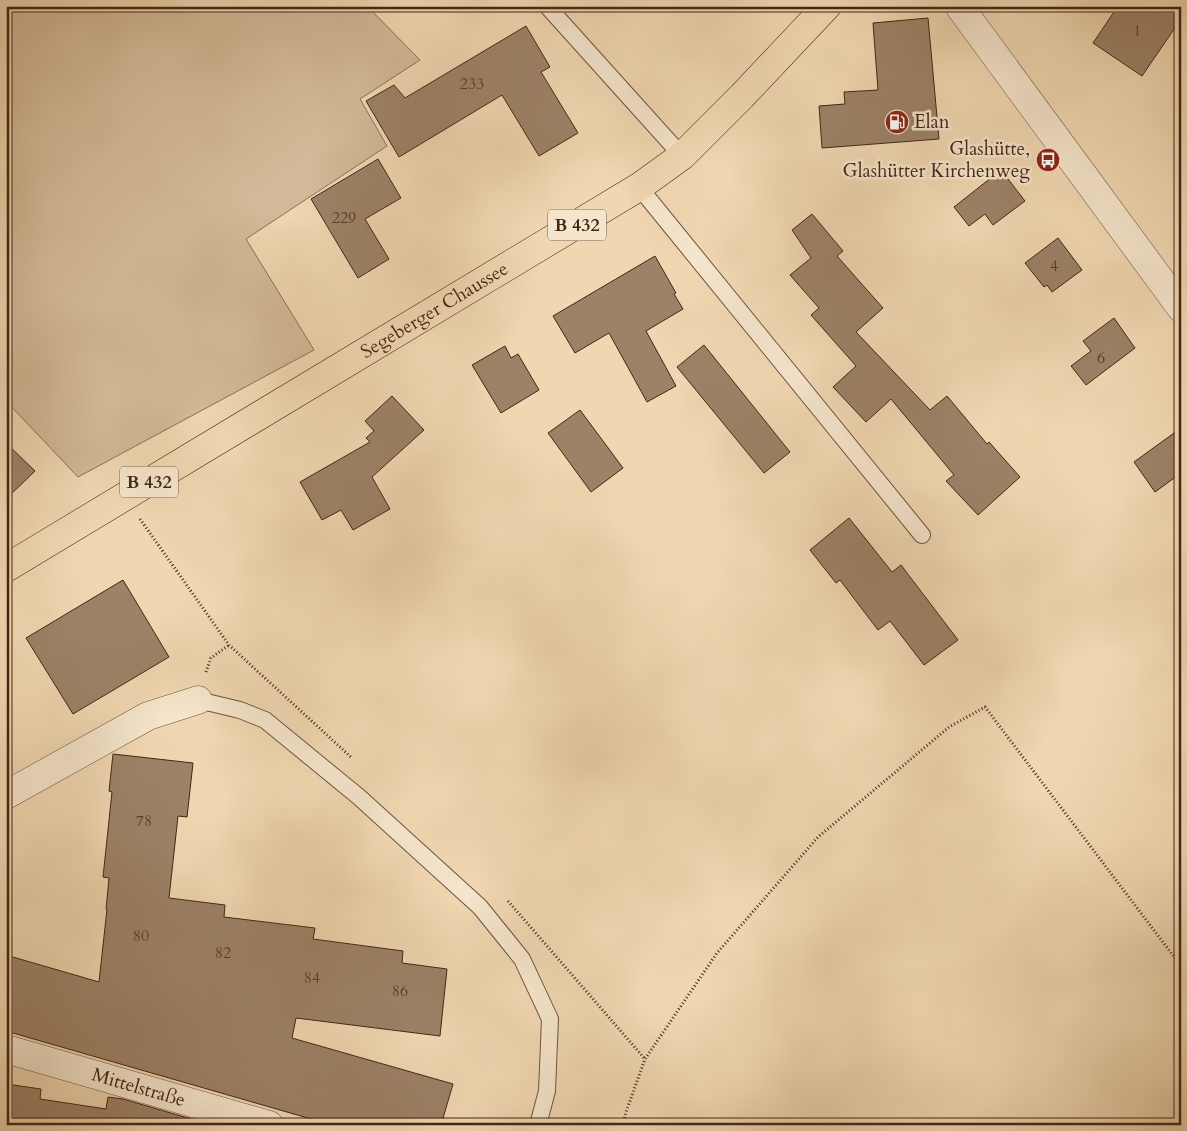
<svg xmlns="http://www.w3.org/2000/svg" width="1187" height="1131" font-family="Cardo,serif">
  <rect width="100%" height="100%" fill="#f0d7b1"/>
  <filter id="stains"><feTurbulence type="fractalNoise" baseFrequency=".004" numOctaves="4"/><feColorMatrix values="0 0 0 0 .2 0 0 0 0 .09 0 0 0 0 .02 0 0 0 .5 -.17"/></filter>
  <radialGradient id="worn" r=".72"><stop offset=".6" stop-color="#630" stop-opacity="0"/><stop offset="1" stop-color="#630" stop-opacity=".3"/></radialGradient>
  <path fill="#d3b997" stroke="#8c6f56" d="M 6,6 L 367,6 L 420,60 L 360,99 L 387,146 L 246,239 L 314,350 L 78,477 L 6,401 Z"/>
  <path fill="#9d8267" stroke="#442516" d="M 1118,6 L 1181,6 L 1181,19 L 1142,76 L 1093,43 Z
    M 928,18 L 939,139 L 822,148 L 819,106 L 845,104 L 844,92 L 878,90 L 873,23 Z
    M 526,26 L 550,67 L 541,72 L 578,133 L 539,156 L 502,95 L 399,157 L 366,101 L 394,85 L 405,98 Z
    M 378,159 L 401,198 L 365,219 L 389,259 L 358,278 L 311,199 Z
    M 1001,170 L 1025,201 L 993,225 L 985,214 L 969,226 L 954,207 Z
    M 812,214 L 843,251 L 837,256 L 883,308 L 856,332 L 930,410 L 947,396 L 987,444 L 989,442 L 1020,477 L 978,515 L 946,481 L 954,475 L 891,399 L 866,422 L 833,387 L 856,366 L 811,315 L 819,308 L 790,275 L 811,258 L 792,230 Z
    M 1058,238 L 1082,270 L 1052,292 L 1047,285 L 1044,287 L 1025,263 Z
    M 655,256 L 676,293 L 674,294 L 683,309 L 646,331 L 676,386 L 647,402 L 609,333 L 575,353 L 553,316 Z
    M 1114,318 L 1135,348 L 1086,385 L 1071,366 L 1091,351 L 1083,341 Z
    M 704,345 L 790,452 L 764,473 L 677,367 Z
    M 505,346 L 511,358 L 518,354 L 539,390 L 501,413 L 472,365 Z
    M 392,396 L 424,430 L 372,477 L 390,509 L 353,530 L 341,510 L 322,520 L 300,482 L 370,442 L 366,438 L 374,431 L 365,421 Z
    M 580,410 L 623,468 L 591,492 L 548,433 Z
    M 1181,428 L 1181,473 L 1155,492 L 1134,462 Z
    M 6,443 L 35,471 L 6,499 Z
    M 849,518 L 892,572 L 901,565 L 958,640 L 924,665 L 890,621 L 878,630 L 840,580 L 836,583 L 810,550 Z
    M 123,580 L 169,657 L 73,714 L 26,638 Z
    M 113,754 L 193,763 L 187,817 L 178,816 L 169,898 L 225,905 L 224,917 L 315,928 L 313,939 L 403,951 L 402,963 L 447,969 L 440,1036 L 296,1018 L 292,1038 L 453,1084 L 441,1125 L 332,1125 L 6,1031 L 6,955 L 99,982 L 107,909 L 106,909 L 109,878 L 103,877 L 112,792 L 109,791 Z
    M 6,1084 L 41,1089 L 40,1099 L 106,1109 L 108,1097 L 123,1099 L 205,1123 L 205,1125 L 6,1125 Z"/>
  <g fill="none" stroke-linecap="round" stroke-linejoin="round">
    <g stroke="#6f523d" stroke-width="18">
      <path id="service" d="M 547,6 L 682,156
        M 639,187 L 922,535
        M 198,700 L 240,710 L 265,720 L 359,797 L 480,907 L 522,959 L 550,1019 L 547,1091 L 538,1125"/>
    </g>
    <g stroke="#6f523d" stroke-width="29">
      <g id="minor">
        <path d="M 959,6 L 1181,308"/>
        <path d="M 6,795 L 148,716 L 198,700"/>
        <path id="s1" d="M 6,1049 L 269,1125"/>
      </g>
    </g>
    <g stroke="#442516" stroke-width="29">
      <g id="primary">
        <path id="s2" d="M 6,568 L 639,187 L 682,156 L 742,96 L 827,6"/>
      </g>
    </g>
    <path stroke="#442516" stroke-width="3" stroke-dasharray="1 2.5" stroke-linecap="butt" d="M 140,519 L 229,645 L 352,758
      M 206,672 L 211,658 L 229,645
      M 508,901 L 645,1059
      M 623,1125 L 626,1112 L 645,1059 L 717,953 L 818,837 L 949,727 L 985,707 L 1181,966"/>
    <use href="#service" stroke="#f5e5cc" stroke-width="16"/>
    <use href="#minor" stroke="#f5e5cc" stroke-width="28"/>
    <use href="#primary" stroke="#f0d7b1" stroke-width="28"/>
  </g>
  <defs>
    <g id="fuel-disc" transform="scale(1.25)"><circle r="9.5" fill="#8f2418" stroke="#f5e5cc"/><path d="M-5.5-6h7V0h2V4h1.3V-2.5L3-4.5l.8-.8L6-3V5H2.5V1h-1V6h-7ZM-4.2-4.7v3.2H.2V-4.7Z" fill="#fff"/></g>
    <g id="bus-disc" transform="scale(1.25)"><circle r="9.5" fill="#8f2418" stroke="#f5e5cc"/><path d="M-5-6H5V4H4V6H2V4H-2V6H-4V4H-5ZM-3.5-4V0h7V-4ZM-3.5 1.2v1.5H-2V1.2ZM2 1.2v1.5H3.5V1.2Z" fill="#fff"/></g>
  </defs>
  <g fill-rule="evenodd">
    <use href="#fuel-disc" x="897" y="122"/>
    <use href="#bus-disc" x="1048" y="160"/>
  </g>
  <g text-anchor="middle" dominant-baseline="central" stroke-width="5" stroke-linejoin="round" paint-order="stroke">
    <g font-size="16" fill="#5a3c2a">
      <text x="1137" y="31">1</text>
      <text x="472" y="84">233</text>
      <text x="344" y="218">229</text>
      <text x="1054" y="266">4</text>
      <text x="1101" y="358">6</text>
      <text x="144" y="821">78</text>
      <text x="141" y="936">80</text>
      <text x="223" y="953">82</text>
      <text x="312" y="978">84</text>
      <text x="400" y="991">86</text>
    </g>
    <g fill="#f5e5cc" stroke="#795f4d" stroke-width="1">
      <rect x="548" y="209.5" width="58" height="31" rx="4"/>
      <rect x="120" y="466.5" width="58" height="31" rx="4"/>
    </g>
    <g font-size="18" font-weight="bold" fill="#442516">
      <text x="577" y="225">B 432</text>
      <text x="149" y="482">B 432</text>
    </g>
    <g font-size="19" fill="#442516" stroke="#f5e5cc" text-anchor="start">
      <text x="914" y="122">Elan</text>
      <text x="1030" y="149" text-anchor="end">Glashütte,<tspan x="1030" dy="22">Glashütter Kirchenweg</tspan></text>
    </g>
    <g font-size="19" fill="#442516" stroke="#f5e5cc">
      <text stroke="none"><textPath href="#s2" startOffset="500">Segeberger Chaussee</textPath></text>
      <text stroke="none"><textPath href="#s1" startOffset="138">Mittelstraße</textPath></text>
    </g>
  </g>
  <rect width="1187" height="1131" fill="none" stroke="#f0d7b1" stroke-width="25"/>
  <rect x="8" y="8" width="1172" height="1116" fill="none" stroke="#442516" stroke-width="2.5"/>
  <rect x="12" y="12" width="1162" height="1106" fill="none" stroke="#442516"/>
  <rect width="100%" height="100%" filter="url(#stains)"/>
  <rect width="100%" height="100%" fill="url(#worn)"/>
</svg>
